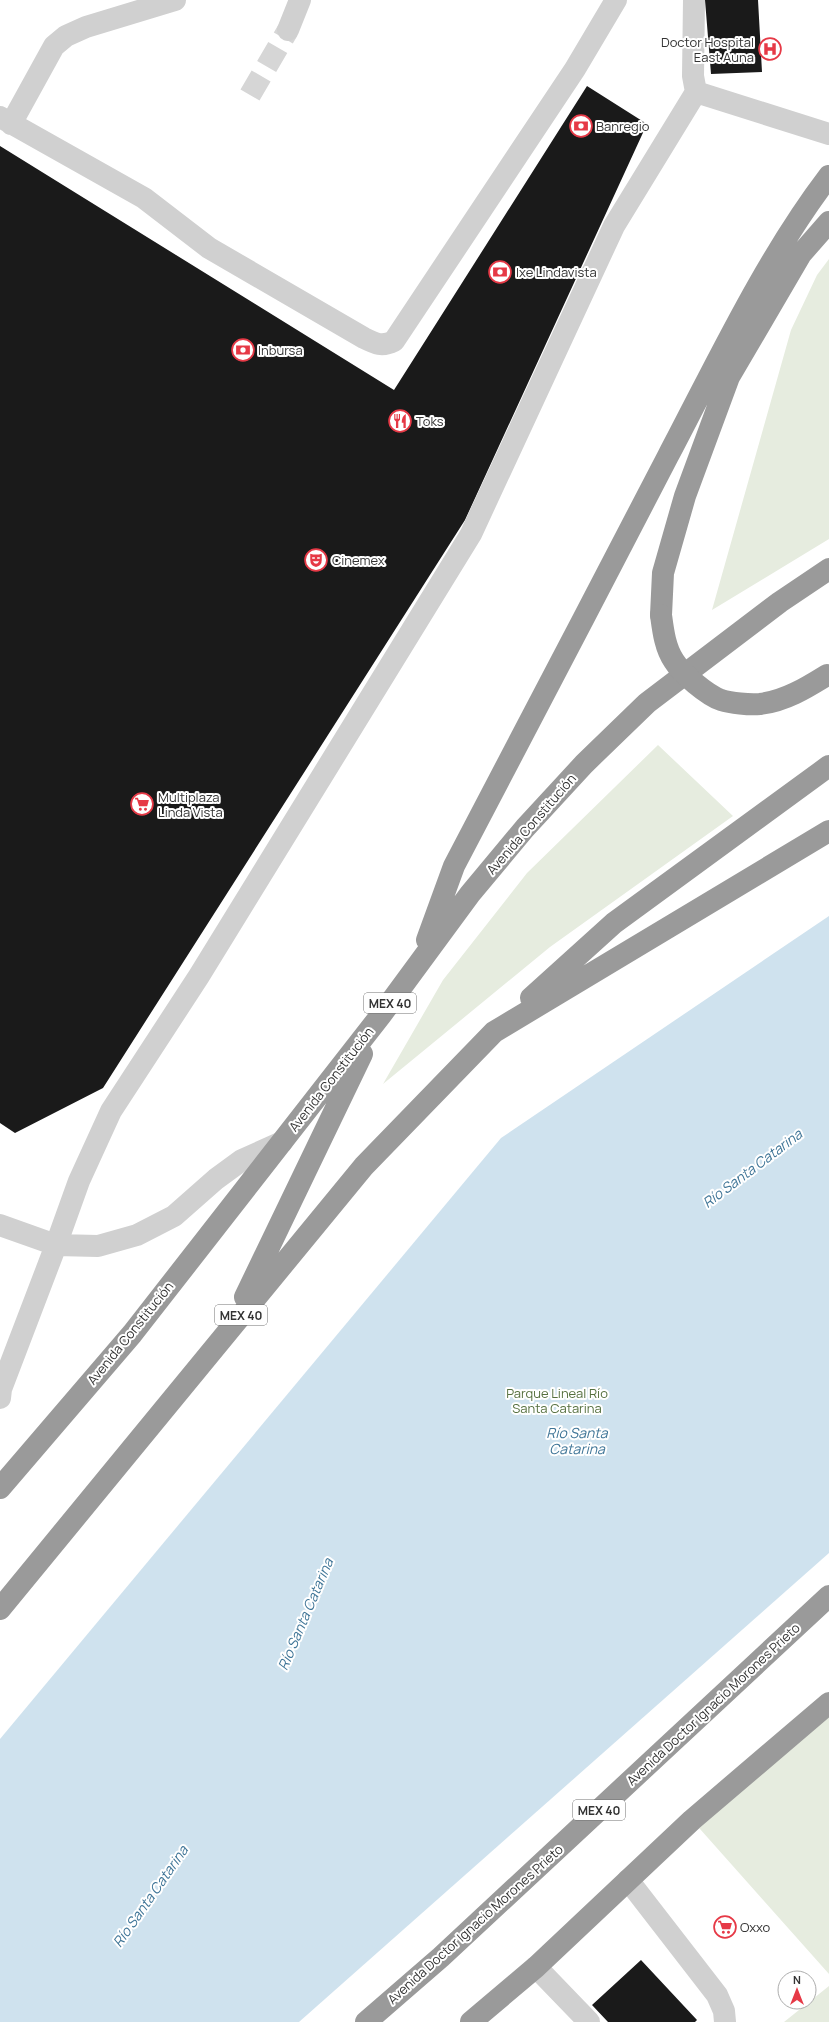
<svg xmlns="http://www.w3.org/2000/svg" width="829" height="2022" font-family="Manrope,sans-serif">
  <rect width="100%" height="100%" fill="#fff"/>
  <path fill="#e6ecdf" d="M 829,259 L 829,539 L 712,610 L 791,330 L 817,275 Z
    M 658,745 L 733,816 L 550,947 L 383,1084 L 443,980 L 527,873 Z
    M 829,1703 L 829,1974 L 692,1820 Z
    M 829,1986 L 829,2022 L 784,2022 Z"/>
  <path fill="#cfe2ee" d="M 829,916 L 829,1553 L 299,2022 L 0,2022 L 0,1739 L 501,1138 Z"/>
  <path fill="#1a1a1a" d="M 705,0 L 758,0 L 762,72 L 711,74 Z
    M 587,86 L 647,124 L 465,520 L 103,1088 L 15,1133 L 0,1123 L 0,146 L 394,390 Z
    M 641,1960 L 697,2020 L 695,2022 L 608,2022 L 592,2005 Z"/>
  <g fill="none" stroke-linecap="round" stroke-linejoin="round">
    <path stroke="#d6d6d6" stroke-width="22" stroke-dasharray="22 11" stroke-linecap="butt" d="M 250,95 L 288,30"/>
    <path stroke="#d0d0d0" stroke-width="22" d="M 288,30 L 300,0
      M 696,92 L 829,134
      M 0,117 L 144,198 L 209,248 L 364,338 C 376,344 382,347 394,341 L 575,69 L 616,0
      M 11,124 L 54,46 L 66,36 L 86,27 L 175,0
      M 0,1225 L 56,1245 L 98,1246 L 137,1235 L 174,1216 L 216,1179 L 242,1160 L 282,1142
      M 0,1398 L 1,1389 L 56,1245 L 79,1181 L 111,1111 L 199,976 L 471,534 L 614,226 L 696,92 L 693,76 L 694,0
      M 628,1880 L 717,1995 L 724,2011 L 725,2022
      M 536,1967 L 589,2022"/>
    <path stroke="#9a9a9a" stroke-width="22" d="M 661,615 L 663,573 L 685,496 L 729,377 L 801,254 L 829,222
      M 427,940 L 454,866 C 526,729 597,593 668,456 C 717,363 765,260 829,176
      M 531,998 L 614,923 L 829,766
      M 245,1297 L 362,1054
      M 0,1488 L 132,1334 L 381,1015 L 470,894 L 525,828 L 584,764 L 647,703 L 780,602 L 829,569
      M 0,1609 L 364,1166 L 494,1032 L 829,831
      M 366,2022 L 441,1957 L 829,1596
      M 471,2022 L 536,1967 L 692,1820 L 829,1703"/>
    <path stroke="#9a9a9a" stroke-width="22" d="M 661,615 C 663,630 665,648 674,661 C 682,674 707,695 721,700 C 731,703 749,705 760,704 C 785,701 806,688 827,675"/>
  </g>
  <defs>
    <g id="hospital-ring" transform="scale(1.15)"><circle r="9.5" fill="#fff" stroke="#e63946" stroke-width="1.5"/><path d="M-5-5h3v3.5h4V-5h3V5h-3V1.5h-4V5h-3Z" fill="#e63946"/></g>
    <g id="bank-ring" transform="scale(1.15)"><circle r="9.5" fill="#fff" stroke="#e63946" stroke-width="1.5"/><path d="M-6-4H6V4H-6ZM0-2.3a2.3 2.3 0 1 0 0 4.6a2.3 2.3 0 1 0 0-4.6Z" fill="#e63946"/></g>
    <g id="restaurant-ring" transform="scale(1.15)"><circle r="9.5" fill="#fff" stroke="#e63946" stroke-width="1.5"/><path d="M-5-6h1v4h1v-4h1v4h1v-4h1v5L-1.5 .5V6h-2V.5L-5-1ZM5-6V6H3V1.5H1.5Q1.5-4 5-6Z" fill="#e63946"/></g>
    <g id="theatre-ring" transform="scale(1.15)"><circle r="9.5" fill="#fff" stroke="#e63946" stroke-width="1.5"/><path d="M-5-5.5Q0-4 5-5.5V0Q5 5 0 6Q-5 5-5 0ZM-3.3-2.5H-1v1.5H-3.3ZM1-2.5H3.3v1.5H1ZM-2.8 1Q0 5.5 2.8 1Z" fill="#e63946"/></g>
    <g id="supermarket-ring" transform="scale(1.15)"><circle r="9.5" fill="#fff" stroke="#e63946" stroke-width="1.5"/><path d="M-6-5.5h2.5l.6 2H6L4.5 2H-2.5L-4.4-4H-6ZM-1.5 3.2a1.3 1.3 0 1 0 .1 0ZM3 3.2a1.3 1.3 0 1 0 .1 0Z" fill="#e63946"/></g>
  </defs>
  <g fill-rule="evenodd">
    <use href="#hospital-ring" x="770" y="49"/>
    <use href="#bank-ring" x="581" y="126"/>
    <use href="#bank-ring" x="500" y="272"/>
    <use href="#bank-ring" x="243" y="350"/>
    <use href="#restaurant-ring" x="400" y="421"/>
    <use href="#theatre-ring" x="316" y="560"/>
    <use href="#supermarket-ring" x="142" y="804"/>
    <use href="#supermarket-ring" x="725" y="1927"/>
  </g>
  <g text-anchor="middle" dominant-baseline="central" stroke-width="4" stroke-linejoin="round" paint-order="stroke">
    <g fill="#fff" stroke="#707070" stroke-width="1">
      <rect x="364" y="993" width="52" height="20" rx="3"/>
      <rect x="215" y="1305" width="52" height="20" rx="3"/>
      <rect x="573" y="1800" width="52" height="20" rx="3"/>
    </g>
    <g font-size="12" font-weight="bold" fill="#333">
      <text x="390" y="1003">MEX 40</text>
      <text x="241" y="1315">MEX 40</text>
      <text x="599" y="1810">MEX 40</text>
    </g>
    <g font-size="13" fill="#333" stroke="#fff" text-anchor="start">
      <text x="754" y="42" text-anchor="end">Doctor Hospital<tspan x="754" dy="15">East Auna</tspan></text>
      <text x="596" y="126">Banregio</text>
      <text x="516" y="272">Ixe Lindavista</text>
      <text x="258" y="350">Inbursa</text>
      <text x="416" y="421">Toks</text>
      <text x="332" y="560">Cinemex</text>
      <text x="158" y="797">Multiplaza<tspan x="158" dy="15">Linda Vista</tspan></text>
      <text x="740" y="1927">Oxxo</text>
    </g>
    <g font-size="13" fill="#333" stroke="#fff">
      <text transform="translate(531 824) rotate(-49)">Avenida Constitución</text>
      <text transform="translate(331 1079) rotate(-52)">Avenida Constitución</text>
      <text transform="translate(130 1333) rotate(-51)">Avenida Constitución</text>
      <text transform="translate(713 1704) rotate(-43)">Avenida Doctor Ignacio Morones Prieto</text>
      <text transform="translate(475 1924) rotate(-42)">Avenida Doctor Ignacio Morones Prieto</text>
    </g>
    <g font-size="13" fill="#56703f" stroke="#fff">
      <text x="557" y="1393">Parque Lineal Río<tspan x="557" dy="15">Santa Catarina</tspan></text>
    </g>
    <g font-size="14" font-style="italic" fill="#3f7597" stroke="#fff">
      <text transform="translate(752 1168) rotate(-37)">Río Santa Catarina</text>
      <text x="577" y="1432">Río Santa<tspan x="577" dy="16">Catarina</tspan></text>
      <text transform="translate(305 1614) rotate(-67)">Río Santa Catarina</text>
      <text transform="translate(150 1896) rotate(-55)">Río Santa Catarina</text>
    </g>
  </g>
  <g transform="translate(797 1990)"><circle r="19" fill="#ffffff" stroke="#adadad"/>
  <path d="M0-3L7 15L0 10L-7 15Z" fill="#e63946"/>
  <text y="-6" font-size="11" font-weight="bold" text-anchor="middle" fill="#333333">N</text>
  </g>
</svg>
